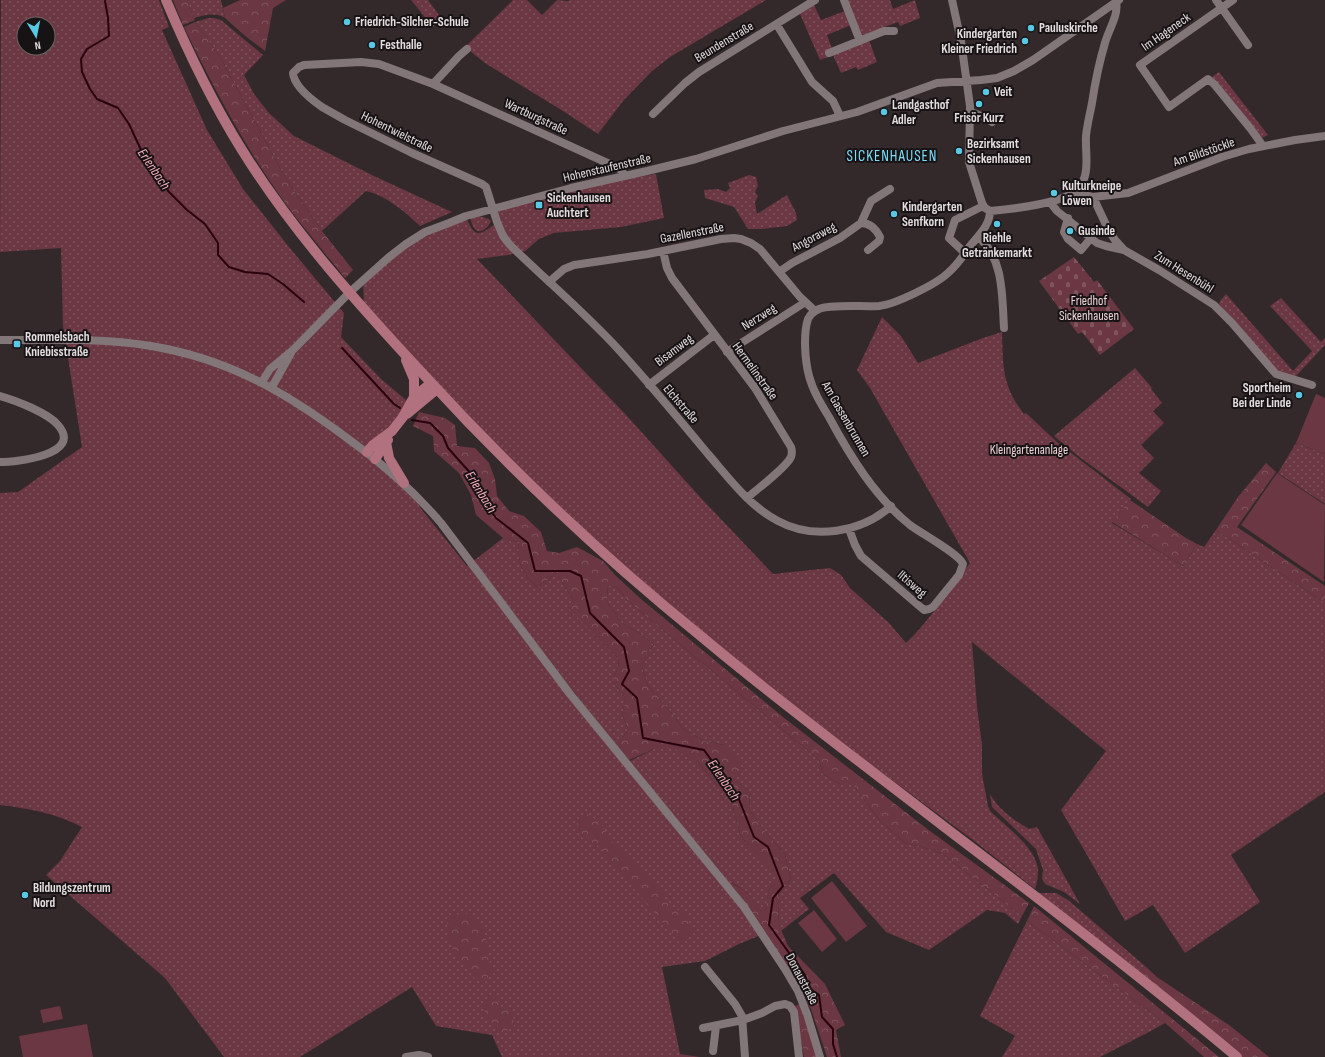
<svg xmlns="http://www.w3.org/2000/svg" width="1325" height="1057" font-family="'Sofia Sans Condensed',sans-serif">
  <defs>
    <pattern id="green-dots" width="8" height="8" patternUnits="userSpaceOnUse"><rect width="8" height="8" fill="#6a3742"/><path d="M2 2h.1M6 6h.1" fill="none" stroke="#7f545d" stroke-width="1.8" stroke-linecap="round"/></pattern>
    <pattern id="forest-crowns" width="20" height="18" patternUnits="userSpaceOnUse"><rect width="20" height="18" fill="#6a3742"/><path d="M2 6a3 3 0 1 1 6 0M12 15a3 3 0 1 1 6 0" fill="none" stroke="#7f545d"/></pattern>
    <pattern id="cemetery-stones" width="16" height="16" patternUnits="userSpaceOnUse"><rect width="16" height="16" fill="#6a3742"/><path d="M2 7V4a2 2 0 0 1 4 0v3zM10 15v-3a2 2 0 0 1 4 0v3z" fill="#7f545d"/></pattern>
  </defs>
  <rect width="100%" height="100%" fill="#33292a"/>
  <path fill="url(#green-dots)" fill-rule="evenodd" d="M 1,0 L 159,0 L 169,27 L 162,30 L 207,130 L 243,189 L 289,247 L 344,313 L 341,337 L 381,379 L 413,406 L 392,431 L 373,445 L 367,452 L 404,483 L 422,510 L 467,566 L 503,538 L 519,542 C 518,565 521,571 537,587 L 557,573 L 573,600 L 569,608 L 619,659 L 618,668 L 612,681 L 626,699 L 622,714 L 628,729 L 617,747 L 511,612 L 506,616 L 624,764 L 654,749 L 673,749 L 696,760 L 716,784 L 729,793 L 741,837 L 780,878 L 769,889 L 765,912 L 745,891 L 732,883 L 737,893 L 732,897 L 761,935 L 739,944 L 705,961 L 662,967 L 680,1054 L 700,1057 L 502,1057 L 492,1035 L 436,1026 L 412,987 L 300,1057 L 224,1057 L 165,978 L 46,875 L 60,861 L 82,827 C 58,814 27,808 0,805 L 0,493 L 18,492 L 82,447 L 63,326 L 61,248 L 0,252 ZM 24,24 L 48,24 L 48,48 L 24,48 Z
    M 187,0 L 221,0 L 225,18 C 215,12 205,15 194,18 Z
    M 411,0 L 428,0 L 441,18 L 433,27 Z
    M 513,0 L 527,0 L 542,15 L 557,0 L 568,1 L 570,0 L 766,0 L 670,57 L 652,71 L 623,101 L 598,134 L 563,111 L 485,63 L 465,47 Z
    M 847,0 L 890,0 L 893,9 L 915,0 L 920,18 L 900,26 L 898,22 L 863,35 L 861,34 Z
    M 814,5 L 821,20 L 845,11 L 851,25 L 827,35 L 832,49 L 869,40 L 877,62 L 858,70 L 856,67 L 841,73 L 833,55 L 820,60 L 800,14 Z
    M 209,18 L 214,18 L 221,20 L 263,55 L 244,75 L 254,94 L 269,113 L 294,136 L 376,177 L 452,212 L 420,226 C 405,212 387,196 366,191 L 322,231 L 286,179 L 219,55 L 195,22 Z
    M 1219,72 L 1268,135 L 1262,138 L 1212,77 Z
    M 656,174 L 664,218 L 621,227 L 554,233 L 539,239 L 525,251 L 508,255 L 477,259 L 627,416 L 700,497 L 773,574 L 830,568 L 841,575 L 850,588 L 889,623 L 906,643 C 931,620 948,589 970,563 L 870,388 L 857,370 L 882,317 L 901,336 L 918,363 L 983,338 L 1002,332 C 1003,366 1002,386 1024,414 L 1026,413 L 1057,442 L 1131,499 L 1112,523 L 1183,566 L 1197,544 L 1204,547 L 1216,530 L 1325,603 L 1325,792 L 1231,855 L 1260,902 L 1185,953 L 1153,905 L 1125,921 L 1061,810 L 1106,751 L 972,642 L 977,707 L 982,745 L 982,774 L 988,806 L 991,812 C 1006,826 1037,849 1038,870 C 1038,877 1037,883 1035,889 L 973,840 L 873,766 L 828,738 L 573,525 L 364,308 L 363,280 L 406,244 L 466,216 C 474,239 480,236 497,222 L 492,209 L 571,188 Z
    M 749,175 L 756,177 L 758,186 L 755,192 L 758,196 L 755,202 L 757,214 L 787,195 L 796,213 L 797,220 L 787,226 L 762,229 L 748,229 L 734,207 L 705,198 L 704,190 L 718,189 L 726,192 L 730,188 L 728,183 Z
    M 479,216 L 489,219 L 491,221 C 489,227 480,236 474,228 C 472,225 471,221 470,218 Z
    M 1226,294 L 1293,371 L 1312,351 L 1270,306 L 1281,298 L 1321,342 L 1325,338 L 1325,345 L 1295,377 L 1277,371 L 1219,304 L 1220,301 Z
    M 1135,368 L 1152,388 L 1151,389 L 1162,403 L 1153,411 L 1164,423 L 1141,445 L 1154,458 L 1139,473 L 1161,491 L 1148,507 L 1078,456 L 1054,436 Z
    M 1296,443 L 1325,454 L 1325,504 L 1278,473 Z
    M 608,585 L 618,588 L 627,600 L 819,760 L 823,774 L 841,785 L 853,785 L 880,821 L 905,843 L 923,847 L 941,853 L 1022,916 L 1018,924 L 1005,913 L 987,910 L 929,950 L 886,932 L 834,873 L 800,898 L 809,909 L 781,931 L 779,925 L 778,897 L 791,879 L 785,854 L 767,834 L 750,811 L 749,790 L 735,781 L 724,745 L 704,741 L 682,728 L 675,717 L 648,686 L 642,667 L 647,652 L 654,645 L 641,634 L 622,623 L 607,602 Z
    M 990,794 C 998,809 1015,821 1029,829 L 1037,827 L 1080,904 L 1064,892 L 1045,884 L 1042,879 L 1043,870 L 1036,849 L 992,807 Z
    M 1038,893 L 1056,893 L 1068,900 L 1145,966 L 1140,972 Z
    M 1027,921 L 1165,1023 L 1149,1032 L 1100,1057 L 1002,1057 L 1015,1036 L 980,1016 Z"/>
  <path fill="url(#forest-crowns)" d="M 173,0 L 187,0 L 195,20 L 183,25 Z
    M 240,0 L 286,0 L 273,8 L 265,51 L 244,35 L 225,18 L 223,8 Z
    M 195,22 L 219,55 L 286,179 L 322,231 L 353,270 L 345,278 C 326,254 306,231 288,207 C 247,151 214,89 184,27 Z
    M 419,412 L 445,418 L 455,425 L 457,446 L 475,448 L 489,463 L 495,479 L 497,496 L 509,511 L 524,516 L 541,532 L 547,551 L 559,553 L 577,547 L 603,561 L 615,575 L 641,599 L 783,717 L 930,831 L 1029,903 L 1022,916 L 941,853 L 923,847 L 905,843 L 880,821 L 853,785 L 841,785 L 823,774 L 819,760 L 627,600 L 618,588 L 608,585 L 607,602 L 622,623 L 641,634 L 654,645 L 647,652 L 642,667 L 648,686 L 675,717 L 682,728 L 704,741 L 724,745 L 740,761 L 735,781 L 749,790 L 750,811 L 767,834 L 785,854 L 791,879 L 778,897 L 779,925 L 788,946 L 825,984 L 845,1025 L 836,1030 L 841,1057 L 827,1057 L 811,1009 L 794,980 L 731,883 L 745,891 L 765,911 L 769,889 L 779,878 L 741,837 L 729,793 L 716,784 L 697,761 L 673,749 L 654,749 L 629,760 L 617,747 L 628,729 L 622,714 L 626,699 L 612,681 L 618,668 L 619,659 L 568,608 L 573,600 L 557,573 L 537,587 C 521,571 518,565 519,542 L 503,538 L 476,515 L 471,495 L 459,473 L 434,451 L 433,436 L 413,426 Z
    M 1266,463 L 1276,472 L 1237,527 L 1325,586 L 1325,603 L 1216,530 L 1238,497 Z
    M 1130,500 L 1186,538 L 1197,544 L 1183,566 L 1112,522 Z
    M 588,814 L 601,824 L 615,846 L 661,890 L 670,907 L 688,914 L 691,932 L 679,942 L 598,846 L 581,837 L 577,823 Z
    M 1034,906 L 1219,1057 L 1204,1057 L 1165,1023 L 1027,921 Z
    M 464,912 L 483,928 L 488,948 L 491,972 L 485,982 L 475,979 L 454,953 L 446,930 L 449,916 Z
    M 1145,966 L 1157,977 L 1229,1025 L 1269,1057 L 1242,1057 L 1140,972 Z
    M 495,997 L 502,1007 L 513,1013 L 514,1027 L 503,1033 L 496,1024 L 485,1020 L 485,1005 Z
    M 800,1004 L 817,1057 L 804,1057 L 795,1006 Z"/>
  <path fill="url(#cemetery-stones)" d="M 1074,257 L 1094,282 L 1097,280 L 1134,329 L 1100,355 L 1082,332 L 1078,334 L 1039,281 Z"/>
  <path fill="#6a3742" d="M 1316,394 L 1325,398 L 1325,454 L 1296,443 Z
    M 1277,473 L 1325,505 L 1324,582 L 1241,525 Z
    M 832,881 L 867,926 L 846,942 L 811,898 Z
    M 814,910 L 837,939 L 822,952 L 798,923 Z
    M 60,1006 L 63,1019 L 43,1023 L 40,1010 Z
    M 87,1024 L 93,1057 L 23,1057 L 19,1036 Z"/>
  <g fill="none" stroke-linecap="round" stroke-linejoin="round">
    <path stroke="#2a020d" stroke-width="2" d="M 105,1 L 108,18 L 109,36 L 87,49 L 81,59 L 82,72 L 90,89 L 97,99 L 118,108 L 129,124 L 142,152 L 160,173 L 168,191 L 187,210 L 205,224 L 218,243 L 218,255 L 229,267 L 245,272 L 268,274 L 283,284 L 304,302
      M 342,348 L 394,404 L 400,408
      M 412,420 L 430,423 L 443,436 L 448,448 L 473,476 L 482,498 L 496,518 L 528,543 L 535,571 L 570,571 L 581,576 L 590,613 L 624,647 L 629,671 L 622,684 L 637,698 L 643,738 L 704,750 L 738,797 L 754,837 L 768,847 L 783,886 L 773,898 L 769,925 L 805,975 L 809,988 L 819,995 L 822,1017 L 833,1029 L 833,1044 L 837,1057"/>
    <path stroke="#827678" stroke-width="8" d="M 844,0 L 860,41
      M 952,0 L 961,41 L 970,106 L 969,162 L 982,203 L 985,208 L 990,211 C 1011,209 1064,204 1078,189 C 1091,175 1085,153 1086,136 C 1087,125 1090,114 1092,103 C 1095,83 1099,63 1105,43 C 1108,31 1119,15 1116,2
      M 1216,0 L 1248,45
      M 1233,0 L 1140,65 L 1169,107 L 1208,79 L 1214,84 L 1250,128 L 1263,146
      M 777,25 L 812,82 L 833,101 L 840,116
      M 829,53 L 884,31 L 894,31
      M 433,84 L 459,56 L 467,49
      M 971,112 L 986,118 L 992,122
      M 653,114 L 685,83 L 699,72 L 815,0
      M 625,176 L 621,170 L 614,166 L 433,84 L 379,64 L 361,62 L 304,65 L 299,67 L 293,73 C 294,86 312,100 322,107 L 345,120 L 412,153 L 482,184 L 486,187 L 497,222 L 503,236 L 510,245 C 546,280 585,313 619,350 C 650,384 679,419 708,454 C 729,478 749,506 778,521 C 813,540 861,533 891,506
      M 1074,193 L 1093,197 L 1108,229 L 1115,240 L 1124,250 L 1159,270 L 1214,305 L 1232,323 L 1276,374 L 1312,385
      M 1093,197 L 1128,193 L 1222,157 L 1249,149 L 1295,140 L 1325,136
      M 1050,202 L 1057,211 L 1097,243 L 1106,246 L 1124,250
      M 1068,218 L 1064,232 L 1068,239 L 1081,250 L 1091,238
      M 861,223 C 870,223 876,229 880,237 L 879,241 L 868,250
      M 978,237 C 1004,258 1002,296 1004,328
      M 663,251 L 667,268 L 672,278 L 755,388 L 791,447 C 792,450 792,454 791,457 C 786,468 757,489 747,498
      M 965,253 L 949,238 L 955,220 L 983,206
      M 779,272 L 792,263 L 840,238 L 861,223 L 871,201 L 890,189
      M 549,282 L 564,269 L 574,265 L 648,254 L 721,239 L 734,238 L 741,239 L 751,243 L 760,249 L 800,297 L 815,311
      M 0,340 C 50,340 102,338 151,346 C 229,359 285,392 347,438 C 382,463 413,490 441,523 L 570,694 L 744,907 L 785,969 L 798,991 L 807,1014 L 820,1057
      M 727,352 L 804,303
      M 262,382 L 270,369 L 293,350 L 350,292 L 388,258 L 406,244 L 425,232 L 449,223 L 466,216 L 571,188 L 647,171 L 696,159 L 783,131 L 857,112 L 937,83 L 981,80 L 997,78 L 1014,71 L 1033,60 L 1119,0
      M 649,385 L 714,335
      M 272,387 L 291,353
      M 0,396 C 15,400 48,413 58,425 C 84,455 16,462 0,462
      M 849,529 L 855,545 L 861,556 L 924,610 L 929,609 L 933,607 L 959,575 L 963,564 C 959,554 922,534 910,525 C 875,497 850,456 829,417 C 821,404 813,391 809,376 C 805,361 803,334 808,319 C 810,315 814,311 819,309 C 831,304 864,307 879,306 C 896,304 937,284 949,272 C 957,265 964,255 970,246 C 979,235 990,225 990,211
      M 705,967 L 735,1004 L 742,1016 L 745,1057
      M 703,1028 L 743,1020 L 762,1013 L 775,1006 L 785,1004 L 790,1006 L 794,1012 L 799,1057
      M 713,1051 L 716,1026
      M 406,1057 L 419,1055 L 428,1057"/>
    <path stroke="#b1717f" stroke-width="10" d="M 166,0 C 188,52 212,102 242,150 C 293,232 359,305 424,375 C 510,469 603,557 702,637 C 784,706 870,769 955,835 C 1050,907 1145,980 1237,1057
      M 406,360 L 414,379 L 414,397
      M 407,414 L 437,389
      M 386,442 L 389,458 L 404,483
      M 367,452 L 373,445 L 392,431 L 403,417 L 414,397 L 431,383
      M 375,459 L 388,440"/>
  </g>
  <g fill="#59c8e4" stroke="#171314" stroke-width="1.5">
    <circle cx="347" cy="22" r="4"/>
    <circle cx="1031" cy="28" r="4"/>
    <circle cx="1025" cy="41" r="4"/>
    <circle cx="372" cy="45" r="4"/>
    <circle cx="986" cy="92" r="4"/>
    <circle cx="979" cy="104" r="4"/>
    <circle cx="884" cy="112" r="4"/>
    <circle cx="959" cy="151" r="4"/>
    <circle cx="1054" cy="193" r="4"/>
    <rect x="535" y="201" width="8" height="8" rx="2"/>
    <circle cx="894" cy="214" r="4"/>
    <circle cx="997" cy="224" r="4"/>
    <circle cx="1070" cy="231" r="4"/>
    <rect x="13" y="340" width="8" height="8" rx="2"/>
    <circle cx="1299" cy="395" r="4"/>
    <circle cx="25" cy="895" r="4"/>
  </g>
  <g text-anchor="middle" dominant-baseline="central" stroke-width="4" stroke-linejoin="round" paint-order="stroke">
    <g font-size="13" font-weight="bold" fill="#e4ddde" stroke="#171314" text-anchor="start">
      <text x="355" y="22">Friedrich-Silcher-Schule</text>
      <text x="1039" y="28">Pauluskirche</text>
      <text x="1017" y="34" text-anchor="end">Kindergarten<tspan x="1017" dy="15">Kleiner Friedrich</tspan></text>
      <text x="380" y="45">Festhalle</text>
      <text x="994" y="92">Veit</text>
      <text x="892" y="105">Landgasthof<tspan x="892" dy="15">Adler</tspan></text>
      <text x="979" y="118" text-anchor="middle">Frisör Kurz</text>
      <text x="967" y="144">Bezirksamt<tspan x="967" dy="15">Sickenhausen</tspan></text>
      <text x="1062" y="186">Kulturkneipe<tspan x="1062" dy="15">Löwen</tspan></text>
      <text x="547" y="198">Sickenhausen<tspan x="547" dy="15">Auchtert</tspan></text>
      <text x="902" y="207">Kindergarten<tspan x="902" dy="15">Senfkorn</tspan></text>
      <text x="1078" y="231">Gusinde</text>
      <text x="997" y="238" text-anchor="middle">Riehle<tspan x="997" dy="15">Getränkemarkt</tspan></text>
      <text x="25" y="337">Rommelsbach<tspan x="25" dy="15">Kniebisstraße</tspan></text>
      <text x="1291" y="388" text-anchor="end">Sportheim<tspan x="1291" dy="15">Bei der Linde</tspan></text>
      <text x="33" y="888">Bildungszentrum<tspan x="33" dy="15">Nord</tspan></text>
    </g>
    <g font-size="13" fill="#e4ddde" stroke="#171314">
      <text transform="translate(1166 32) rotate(-35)">Im Hageneck</text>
      <text transform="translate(724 42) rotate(-31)">Beundenstraße</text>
      <text transform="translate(536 117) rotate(25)">Wartburgstraße</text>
      <text transform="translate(397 132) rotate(26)">Hohentwielstraße</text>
      <text transform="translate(1204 152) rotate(-19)">Am Bildstöckle</text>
      <text transform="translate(607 168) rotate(-13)">Hohenstaufenstraße</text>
      <text transform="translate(692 233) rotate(-11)">Gazellenstraße</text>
      <text transform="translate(814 237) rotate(-28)">Angoraweg</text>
      <text transform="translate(1184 272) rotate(32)">Zum Hesenbühl</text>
      <text transform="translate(759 317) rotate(-32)">Nerzweg</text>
      <text transform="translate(674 350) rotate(-37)">Bisamweg</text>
      <text transform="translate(755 371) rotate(54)">Hermelinstraße</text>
      <text transform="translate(681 404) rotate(49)">Elchstraße</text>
      <text transform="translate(846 419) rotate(60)">Am Gassenbrunnen</text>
      <text transform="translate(912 584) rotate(41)">Iltisweg</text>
      <text transform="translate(802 979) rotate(62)">Donaustraße</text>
    </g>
    <g font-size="13" fill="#eed4d8" stroke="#171314">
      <text x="1089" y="301">Friedhof<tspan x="1089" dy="15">Sickenhausen</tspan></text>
      <text x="1029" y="450">Kleingartenanlage</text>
    </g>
    <g font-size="14" font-style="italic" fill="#f7aebb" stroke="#171314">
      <text transform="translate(154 169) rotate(56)">Erlenbach</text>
      <text transform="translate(481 492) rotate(58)">Erlenbach</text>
      <text transform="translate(724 780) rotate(56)">Erlenbach</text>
    </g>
    <g font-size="15" letter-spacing="1" fill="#7bdff9" stroke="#171314">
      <text x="892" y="156">SICKENHAUSEN</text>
    </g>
  </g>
  <g transform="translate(36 36) rotate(170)"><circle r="19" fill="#171314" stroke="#696465"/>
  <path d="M0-3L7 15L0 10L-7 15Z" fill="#59c8e4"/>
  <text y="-6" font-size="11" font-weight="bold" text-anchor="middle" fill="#e4ddde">N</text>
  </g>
</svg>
